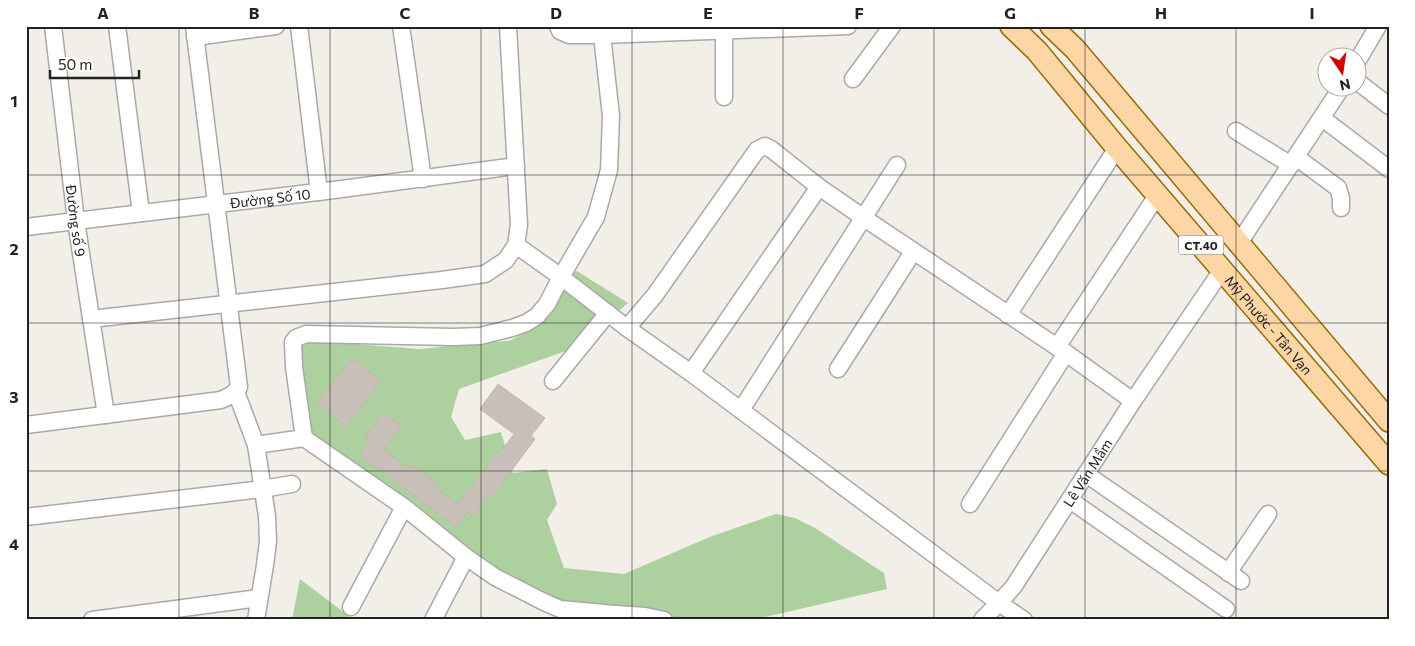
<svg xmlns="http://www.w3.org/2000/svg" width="1415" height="646" font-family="Commissioner,sans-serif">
  <rect width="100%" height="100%" fill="#f2efe9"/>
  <path fill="#add19e" d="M 577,271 L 628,303 L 577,347 L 459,389 L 451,417 L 465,440 L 501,432 L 513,473 L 547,469 L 557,504 L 547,520 L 564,568 L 624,574 L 712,536 L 776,514 L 795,518 L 815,528 L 884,573 L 887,589 L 752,620 L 672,620 L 554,608 L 304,438 L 290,348 L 313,341 L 420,349 L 478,343 L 509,341 L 529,331 L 561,277 Z
    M 300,579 L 354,620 L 292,620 Z"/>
  <path fill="#c7bfb8" stroke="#c4b6ab" d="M 352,358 L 381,381 L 346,426 L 317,403 Z
    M 498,384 L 545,418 L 531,436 L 535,439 L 491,498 L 488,496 L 473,516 L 468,512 L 456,527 L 359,455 L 370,440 L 365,437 L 383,412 L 402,426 L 384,450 L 409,469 L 412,465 L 438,484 L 435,487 L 458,504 L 498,451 L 500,453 L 514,434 L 480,409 Z"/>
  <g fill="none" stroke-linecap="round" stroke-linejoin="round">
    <g stroke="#a9a9a9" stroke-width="19">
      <g id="minor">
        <path id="s1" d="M 53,26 L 76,221 L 106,415"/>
        <path d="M 117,26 L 141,213"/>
        <path d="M 299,26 L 319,192"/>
        <path d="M 401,26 L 423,179"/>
        <path d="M 558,26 L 560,31 L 569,35 L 602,35 L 848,26"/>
        <path d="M 195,37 L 276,26"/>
        <path d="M 1358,60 L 1378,26"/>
        <path d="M 853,79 L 892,26"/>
        <path d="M 1358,82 L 1389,106"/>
        <path d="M 724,97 L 724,31"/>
        <path d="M 1322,118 L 1389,169"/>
        <path d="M 1236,131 L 1291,165"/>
        <path d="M 1296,157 L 1338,188 L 1341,198 L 1341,208"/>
        <path id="s2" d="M 26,227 L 334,190 L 516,166"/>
        <path d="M 1239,243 L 1341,88"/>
        <path id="s3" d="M 516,245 L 561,277 L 627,328 L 691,373 L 999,603 L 1014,586 L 1133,401 L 1222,270"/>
        <path d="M 1008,315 L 1117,148"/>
        <path d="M 91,319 L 442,280 L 485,274 L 506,260 L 516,245 L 519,225 L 508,26"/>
        <path d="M 627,328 L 655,295 L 757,150 L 765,146 L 771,149 L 819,187 L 864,218 L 1066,353 L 1133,401"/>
        <path d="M 1057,347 L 1158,194"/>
        <path d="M 838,369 L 913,252"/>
        <path d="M 691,373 L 819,187"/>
        <path d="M 553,381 L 608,313"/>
        <path d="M 236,392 L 256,445 L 267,516 L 268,541 L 265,565 L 256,620"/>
        <path d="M 741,410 L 897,165"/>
        <path d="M 26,425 L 221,400 C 228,397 235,394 239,387 L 194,26"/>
        <path d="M 304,438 L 294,367 L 293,342 L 296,338 L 306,334 L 453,337 L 480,336 L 512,328 L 526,323 L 537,316 L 547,304 L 561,277 L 596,217 L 609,170 L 611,116 L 602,35"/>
        <path d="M 256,445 L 304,438 L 404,507 L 466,557 L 495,577 L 542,601 L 560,609 L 615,614 L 613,620"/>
        <path d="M 1086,474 L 1241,581"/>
        <path d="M 1070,500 L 1226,609"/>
        <path d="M 970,504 L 1066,353"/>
        <path d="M 26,517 L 262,489 L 292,484"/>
        <path d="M 1228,573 L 1268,514"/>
        <path d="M 351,607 L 404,507"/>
        <path d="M 615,614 L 645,616 L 664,620"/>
        <path d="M 92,620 L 259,598"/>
        <path d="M 433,620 L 466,557"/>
        <path d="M 982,620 L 999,603 L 1024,620"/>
      </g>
    </g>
    <g stroke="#a06b00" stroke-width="24">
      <g id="major">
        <path id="s4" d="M 1011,26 L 1037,51 L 1117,148 L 1389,464"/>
        <path d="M 1051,26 L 1075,49 L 1389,421"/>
      </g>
    </g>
    <use href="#minor" stroke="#fff" stroke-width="16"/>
    <use href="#major" stroke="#fcd6a4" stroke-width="21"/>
  </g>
  <path fill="none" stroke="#222" stroke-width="1" stroke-opacity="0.55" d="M 179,26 L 179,620M 330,26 L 330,620M 481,26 L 481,620M 632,26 L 632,620M 783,26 L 783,620M 934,26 L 934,620M 1085,26 L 1085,620M 1236,26 L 1236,620M 26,175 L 1389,175M 26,323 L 1389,323M 26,471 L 1389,471"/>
  <g text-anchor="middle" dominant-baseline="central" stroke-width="4.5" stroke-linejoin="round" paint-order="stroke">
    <rect fill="#fff" stroke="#646464" stroke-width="1" x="1178.5" y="235.5" width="45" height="19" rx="4"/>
    <g font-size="12" font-weight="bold" fill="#222">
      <text x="1201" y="245">CT.40</text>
    </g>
    <g font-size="14" fill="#222" stroke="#fff">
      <text stroke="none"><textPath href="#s2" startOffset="246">Đường Số 10</textPath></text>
      <text stroke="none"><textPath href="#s1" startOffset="196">Đường số 9</textPath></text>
      <text stroke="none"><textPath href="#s4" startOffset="395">Mỹ Phước - Tân Vạn</textPath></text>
      <text stroke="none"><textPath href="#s3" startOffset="759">Lê Văn Mầm</textPath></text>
    </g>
  </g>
  <rect width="1415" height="646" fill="none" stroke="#ffffff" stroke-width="55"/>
  <g transform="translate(1342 72) rotate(167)"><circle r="24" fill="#ffffff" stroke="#a7a7a7"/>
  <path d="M0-4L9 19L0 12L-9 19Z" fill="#d40000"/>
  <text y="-8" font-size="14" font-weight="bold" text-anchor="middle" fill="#222222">N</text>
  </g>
  <path d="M50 70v8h89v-8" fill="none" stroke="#222222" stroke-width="2.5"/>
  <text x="58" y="70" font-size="15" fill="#222222" stroke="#ffffff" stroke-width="4" paint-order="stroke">50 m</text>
  <rect x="28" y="28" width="1360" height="590" fill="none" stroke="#222" stroke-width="2"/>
  <g font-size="16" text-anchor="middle" font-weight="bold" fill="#222">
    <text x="103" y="19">A</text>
    <text x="254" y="19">B</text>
    <text x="405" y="19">C</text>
    <text x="556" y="19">D</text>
    <text x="708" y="19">E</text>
    <text x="859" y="19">F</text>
    <text x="1010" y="19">G</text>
    <text x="1161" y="19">H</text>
    <text x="1312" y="19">I</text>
    <text x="14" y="107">1</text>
    <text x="14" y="255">2</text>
    <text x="14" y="403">3</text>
    <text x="14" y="550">4</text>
  </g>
</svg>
